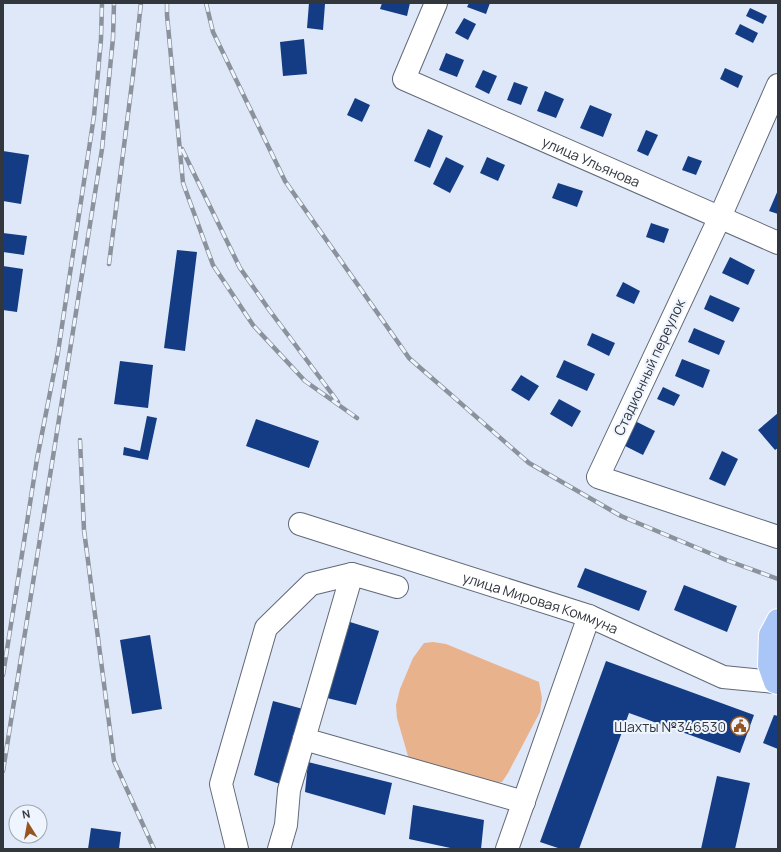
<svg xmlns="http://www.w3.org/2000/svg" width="781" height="852" font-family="Manrope,sans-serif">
  <rect width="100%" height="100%" fill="#dee8f8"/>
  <path fill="#e8b28d" d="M 433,642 L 446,644 L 539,682 L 542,698 L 540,712 L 508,773 L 502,782 L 490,784 L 420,769 L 408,756 L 397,718 L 396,705 L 400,689 L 413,658 L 424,643 Z"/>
  <path fill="#133c84" d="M 309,3 L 325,4 L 323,30 L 307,28 Z
    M 382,3 L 410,3 L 407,16 L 380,9 Z
    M 469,3 L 490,3 L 486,14 L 467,7 Z
    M 750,8 L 767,16 L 763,24 L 746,16 Z
    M 464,18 L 476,24 L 468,40 L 455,33 Z
    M 740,24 L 758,33 L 753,43 L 735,34 Z
    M 304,39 L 307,74 L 283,76 L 280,42 Z
    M 446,53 L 464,60 L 457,77 L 439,70 Z
    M 725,68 L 743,76 L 738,88 L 720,79 Z
    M 483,70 L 497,76 L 489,94 L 475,87 Z
    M 514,82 L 528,87 L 521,105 L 507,100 Z
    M 545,91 L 564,99 L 556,118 L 537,111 Z
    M 355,98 L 370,105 L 362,122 L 347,115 Z
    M 590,105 L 612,114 L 603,137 L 580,128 Z
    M 428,129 L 443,136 L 430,168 L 414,161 Z
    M 646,130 L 658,135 L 648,156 L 637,151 Z
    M 3,151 L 29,155 L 21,204 L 3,201 Z
    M 688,156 L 702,161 L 696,175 L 682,170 Z
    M 446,157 L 464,166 L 450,193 L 433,184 Z
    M 487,157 L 505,165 L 498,181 L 480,173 Z
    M 558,183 L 583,191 L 577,207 L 552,198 Z
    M 778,190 L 778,214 L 769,211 Z
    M 651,223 L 669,229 L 664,243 L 646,237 Z
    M 3,233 L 27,236 L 24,255 L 3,252 Z
    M 177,250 L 197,252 L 185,351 L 164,348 Z
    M 730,257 L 755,270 L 748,285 L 722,273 Z
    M 3,266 L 23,269 L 17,312 L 3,310 Z
    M 623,282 L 640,291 L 634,304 L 616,296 Z
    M 710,295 L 740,308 L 733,322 L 704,309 Z
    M 694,328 L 725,341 L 719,355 L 688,342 Z
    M 592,333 L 615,343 L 609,356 L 587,345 Z
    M 682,359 L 710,370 L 703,388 L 675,376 Z
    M 564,360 L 595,374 L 587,391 L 556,377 Z
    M 120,361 L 153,365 L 148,408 L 114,404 Z
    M 521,375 L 539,386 L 529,401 L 511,390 Z
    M 663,387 L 680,395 L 674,406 L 657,399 Z
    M 559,399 L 581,411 L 572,427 L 550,414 Z
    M 778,413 L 778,448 L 775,450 L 758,430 Z
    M 147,416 L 157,418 L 148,460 L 123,455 L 124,447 L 140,451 Z
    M 256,419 L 319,441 L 309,468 L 246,446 Z
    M 633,420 L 655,431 L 643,455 L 621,444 Z
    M 722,451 L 738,459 L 725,486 L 709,479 Z
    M 585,568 L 647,591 L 639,611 L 577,587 Z
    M 684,585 L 737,606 L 727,632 L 674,610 Z
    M 350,622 L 379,631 L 356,705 L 327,698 Z
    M 150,635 L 162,709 L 132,714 L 120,640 Z
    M 606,661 L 754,715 L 740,753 L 629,713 L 579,849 L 561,849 L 540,842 Z
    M 273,701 L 307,710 L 286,786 L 254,775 Z
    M 774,715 L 778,716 L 778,749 L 763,743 Z
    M 308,762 L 392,783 L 385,815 L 305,792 Z
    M 717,776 L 750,783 L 735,849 L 701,849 Z
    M 413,805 L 484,820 L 481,849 L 455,849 L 409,839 Z
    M 91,828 L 121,832 L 119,849 L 88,849 Z"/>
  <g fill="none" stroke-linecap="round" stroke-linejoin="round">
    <g stroke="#616978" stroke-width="24">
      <g id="minor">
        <path id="s1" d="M 436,3 L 404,79 L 778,243"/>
        <path d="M 778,85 L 720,217 L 598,477 L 778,537"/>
        <path id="s2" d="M 300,524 L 589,616 L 723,677 L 775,682"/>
        <path d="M 397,587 L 352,574 L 304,739 L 524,802"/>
        <path d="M 237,849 L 221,784 L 266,628 L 311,584 L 352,574"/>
        <path d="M 279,849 L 286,825 L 289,790 L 304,739"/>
        <path d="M 507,849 L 589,616"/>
      </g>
    </g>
    <g stroke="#fff" stroke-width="24">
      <path id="major" d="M 778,620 L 770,635 L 769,665 L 775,682 L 778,683"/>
    </g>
    <use href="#minor" stroke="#fff" stroke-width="22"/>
    <use href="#major" stroke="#aac6f6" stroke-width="22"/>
    <g stroke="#8b929d" stroke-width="4.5">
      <path id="rail" d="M 167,3 L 167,15 L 183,183 L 213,265 L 253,325 L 305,381 L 357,418
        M 206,3 L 213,32 L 285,181 L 409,358 L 529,463 L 621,516 L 726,560 L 778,579
        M 182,149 L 240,268 L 270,311 L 338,402
        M 109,264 L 133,75 L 141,3
        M 80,440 L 84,530 L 114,761 L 154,849
        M 3,675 L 37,459 L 58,352 L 94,116 L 101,39 L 102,3
        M 3,771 L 102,149 L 113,38 L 114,3"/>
    </g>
    <use href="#rail" stroke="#eff5ff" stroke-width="3" stroke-dasharray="9" stroke-linecap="butt"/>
  </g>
  <defs>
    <g id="civic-ring" transform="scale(1)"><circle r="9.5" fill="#eff5ff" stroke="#965520" stroke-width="1.5"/><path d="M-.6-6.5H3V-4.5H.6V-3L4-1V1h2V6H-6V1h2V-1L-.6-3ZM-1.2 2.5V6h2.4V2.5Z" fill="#965520"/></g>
  </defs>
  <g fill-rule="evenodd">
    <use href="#civic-ring" x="740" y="726"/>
  </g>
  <g text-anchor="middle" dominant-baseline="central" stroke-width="4" stroke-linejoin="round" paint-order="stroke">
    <g font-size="14" fill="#32363d" stroke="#eff5ff">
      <text stroke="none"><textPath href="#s1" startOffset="287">улица Ульянова</textPath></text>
      <text transform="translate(649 367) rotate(-65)">Стадионный переулок</text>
      <text stroke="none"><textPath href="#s2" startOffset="253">улица Мировая Коммуна</textPath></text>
    </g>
    <g font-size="14" fill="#32363d" stroke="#eff5ff" text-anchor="end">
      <text x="726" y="726">Шахты №346530</text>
    </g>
  </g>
  <rect width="781" height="852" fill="none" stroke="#32363d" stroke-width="8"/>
  <g transform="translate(28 824) rotate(349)"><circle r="19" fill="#eff5ff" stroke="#a3a9b1"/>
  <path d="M0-3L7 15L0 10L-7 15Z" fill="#965520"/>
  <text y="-6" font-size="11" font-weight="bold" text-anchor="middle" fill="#32363d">N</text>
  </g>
</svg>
